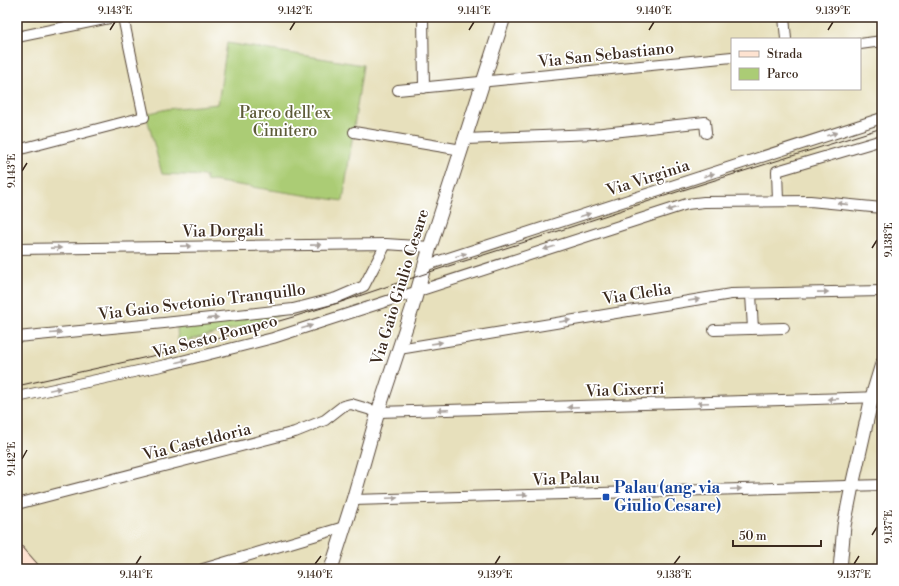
<svg xmlns="http://www.w3.org/2000/svg" width="899" height="586" font-family="'Libre Bodoni',serif">
  <rect width="100%" height="100%" fill="#fff"/>
  <filter id="ink" filterUnits="userSpaceOnUse"><feTurbulence type="fractalNoise" baseFrequency=".025" numOctaves="2"/><feDisplacementMap in="SourceGraphic" scale="8" xChannelSelector="R" yChannelSelector="G"/><feConvolveMatrix kernelMatrix="1 2 1 2 8 2 1 2 1" color-interpolation-filters="sRGB"/></filter>
  <filter id="wash" filterUnits="userSpaceOnUse"><feTurbulence type="fractalNoise" baseFrequency=".012" numOctaves="4" result="noise"/><feDisplacementMap in="SourceGraphic" scale="16" xChannelSelector="R" yChannelSelector="G"/><feGaussianBlur stdDeviation="0.9" result="paint"/><feColorMatrix in="noise" values="0 0 0 0 0 0 0 0 0 0 0 0 0 0 0 0 0 1.4 0 .05"/><feComposite in="paint" operator="in"/></filter>
  <g filter="url(#wash)">
    <rect width="100%" height="100%" fill="#e7e0bc"/>
    <path fill="#abcc75" stroke="#737b4a" d="M 227,43 L 363,65 L 343,201 L 206,180 L 206,176 L 162,174 L 146,114 L 167,109 L 218,104 Z
      M 286,313 L 253,324 L 178,343 L 177,326 Z"/>
  </g>
  <g filter="url(#ink)">
    <g fill="none" stroke-linecap="round" stroke-linejoin="round">
      <g stroke="#554536" stroke-width="12">
        <path id="minor" d="M 423,17 L 424,88
          M 784,17 L 786,39
          M 17,37 L 114,17
          M 860,44 L 882,41
          M 398,90 L 732,57
          M 354,132 L 462,150
          M 466,139 L 594,134 L 705,122 L 706,133
          M 17,150 L 144,117 L 123,17
          M 778,201 L 777,171 L 882,140
          M 17,249 L 386,244 L 430,247
          M 424,266 L 882,118
          M 751,294 L 753,329
          M 714,330 L 784,328
          M 17,337 L 164,323 L 293,309 L 336,298 L 364,286 L 386,244
          M 399,349 L 731,294 L 882,291
          M 17,397 L 166,365 L 273,338 L 687,204 L 704,202 L 810,201 L 882,208
          M 353,500 L 882,485
          M 17,504 L 295,432 L 325,420 L 343,406 L 351,404 L 378,412 L 882,397
          M 203,569 L 344,527"/>
      </g>
      <g stroke="#554536" stroke-width="15">
        <path id="tertiary" d="M 331,569 L 353,500 L 378,412 L 412,309 L 430,247 L 504,17
          M 840,569 L 844,526 L 852,486 L 872,397 L 882,364"/>
      </g>
      <g stroke="#554536" stroke-width="16">
        <path id="secondary" d="M 17,552 L 32,569"/>
      </g>
      <use href="#minor" stroke="#fff" stroke-width="10"/>
      <use href="#tertiary" stroke="#fff" stroke-width="13"/>
      <use href="#secondary" stroke="#fee3d1" stroke-width="14"/>
      <path stroke="#3b2a1e" stroke-width="1" d="M 17,386 L 179,350 L 293,317 L 344,301 L 436,270 L 528,241 L 683,190 L 882,128"/>
    </g>
    <defs><path id="oneway-solid" d="M-6-.8H1V-3.2L6.5 0L1 3.2V.8H-6Z"/></defs>
    <g fill="#a79f9a">
      <use href="#oneway-solid" transform="translate(832 134) rotate(-18)"/>
      <use href="#oneway-solid" transform="translate(709 175) rotate(-18)"/>
      <use href="#oneway-solid" transform="translate(843 204) rotate(-174)"/>
      <use href="#oneway-solid" transform="translate(672 209) rotate(162)"/>
      <use href="#oneway-solid" transform="translate(585 215) rotate(-18)"/>
      <use href="#oneway-solid" transform="translate(316 245) rotate(-1)"/>
      <use href="#oneway-solid" transform="translate(186 246) rotate(-1)"/>
      <use href="#oneway-solid" transform="translate(56 248) rotate(-1)"/>
      <use href="#oneway-solid" transform="translate(549 248) rotate(162)"/>
      <use href="#oneway-solid" transform="translate(461 255) rotate(-18)"/>
      <use href="#oneway-solid" transform="translate(823 292) rotate(-1)"/>
      <use href="#oneway-solid" transform="translate(694 300) rotate(-9)"/>
      <use href="#oneway-solid" transform="translate(213 318) rotate(-6)"/>
      <use href="#oneway-solid" transform="translate(565 321) rotate(-9)"/>
      <use href="#oneway-solid" transform="translate(307 327) rotate(-18)"/>
      <use href="#oneway-solid" transform="translate(56 333) rotate(-5)"/>
      <use href="#oneway-solid" transform="translate(437 343) rotate(-9)"/>
      <use href="#oneway-solid" transform="translate(182 361) rotate(-14)"/>
      <use href="#oneway-solid" transform="translate(55 389) rotate(-12)"/>
      <use href="#oneway-solid" transform="translate(833 399) rotate(178)"/>
      <use href="#oneway-solid" transform="translate(703 403) rotate(178)"/>
      <use href="#oneway-solid" transform="translate(573 407) rotate(178)"/>
      <use href="#oneway-solid" transform="translate(443 410) rotate(178)"/>
      <use href="#oneway-solid" transform="translate(736 489) rotate(-2)"/>
      <use href="#oneway-solid" transform="translate(522 495) rotate(-2)"/>
      <use href="#oneway-solid" transform="translate(392 498) rotate(-2)"/>
    </g>
  </g>
  <path fill="none" stroke="#3b2a1e" stroke-width="1.5" d="M 110,30 L 115,22M 290,30 L 295,22M 469,30 L 474,22M 649,30 L 654,22M 828,30 L 833,22M 22,171 L 27,163M 872,248 L 877,240M 22,459 L 27,450M 872,535 L 877,527M 136,564 L 141,556M 315,564 L 321,556M 495,564 L 500,556M 674,564 L 680,556M 854,564 L 859,556"/>
  <rect fill="#1a4fb4" stroke="#fff" stroke-width="1.5" x="602" y="493" width="8" height="8" rx="2"/>
  <g text-anchor="middle" dominant-baseline="central" stroke-width="3.5" stroke-linejoin="round" paint-order="stroke">
    <g font-size="16" fill="#3b2a1e" stroke="#fff">
      <text transform="translate(606 55) rotate(-6)">Via San Sebastiano</text>
      <text transform="translate(648 178) rotate(-18)">Via Virginia</text>
      <text transform="translate(223 231) rotate(-1)">Via Dorgali</text>
      <text transform="translate(400 287) rotate(-73)">Via Gaio Giulio Cesare</text>
      <text transform="translate(637 294) rotate(-9)">Via Clelia</text>
      <text transform="translate(202 302) rotate(-7)">Via Gaio Svetonio Tranquillo</text>
      <text transform="translate(215 337) rotate(-15)">Via Sesto Pompeo</text>
      <text transform="translate(625 390) rotate(-2)">Via Cixerri</text>
      <text transform="translate(197 442) rotate(-14)">Via Casteldoria</text>
      <text transform="translate(566 479) rotate(-2)">Via Palau</text>
    </g>
    <g font-size="16" fill="#5d5b38" stroke="#fff">
      <text x="285" y="113">Parco dell'ex<tspan x="285" dy="18">Cimitero</tspan></text>
    </g>
    <g font-size="16" font-weight="bold" fill="#164399" stroke="#fff" text-anchor="start">
      <text x="614" y="488">Palau (ang. via<tspan x="614" dy="18">Giulio Cesare)</tspan></text>
    </g>
  </g>
  <rect width="899" height="586" fill="none" stroke="#fff" stroke-width="44"/>
  <rect x="731" y="38" width="130" height="52" fill="#ffffff" stroke="#b1aaa5"/>
  <rect x="739" y="51" width="20" height="6" fill="#fee3d1" stroke="#b1aaa5"/>
  <text x="767" y="58" font-size="12" fill="#3b2a1e">Strada</text>
  <rect x="739" y="68" width="20" height="12" fill="#abcc75" stroke="#b1aaa5"/>
  <text x="767" y="78" font-size="12" fill="#3b2a1e">Parco</text>
  <path d="M733 540v6h88v-6" fill="none" stroke="#3b2a1e" stroke-width="2"/>
  <text x="739" y="540" font-size="12" fill="#3b2a1e" stroke="#ffffff" stroke-width="3" paint-order="stroke">50 m</text>
  <rect x="22" y="22" width="855" height="542" fill="none" stroke="#3b2a1e" stroke-width="1.5"/>
  <g font-size="10" text-anchor="middle" fill="#3b2a1e">
    <text x="115" y="14">9.143°E</text>
    <text x="295" y="14">9.142°E</text>
    <text x="474" y="14">9.141°E</text>
    <text x="654" y="14">9.140°E</text>
    <text x="833" y="14">9.139°E</text>
    <text transform="translate(11 171) rotate(-90)" y="4">9.143°E</text>
    <text transform="translate(888 240) rotate(-90)" y="4">9.138°E</text>
    <text transform="translate(11 459) rotate(-90)" y="4">9.142°E</text>
    <text transform="translate(888 527) rotate(-90)" y="4">9.137°E</text>
    <text x="136" y="578">9.141°E</text>
    <text x="315" y="578">9.140°E</text>
    <text x="495" y="578">9.139°E</text>
    <text x="674" y="578">9.138°E</text>
    <text x="854" y="578">9.137°E</text>
  </g>
</svg>
